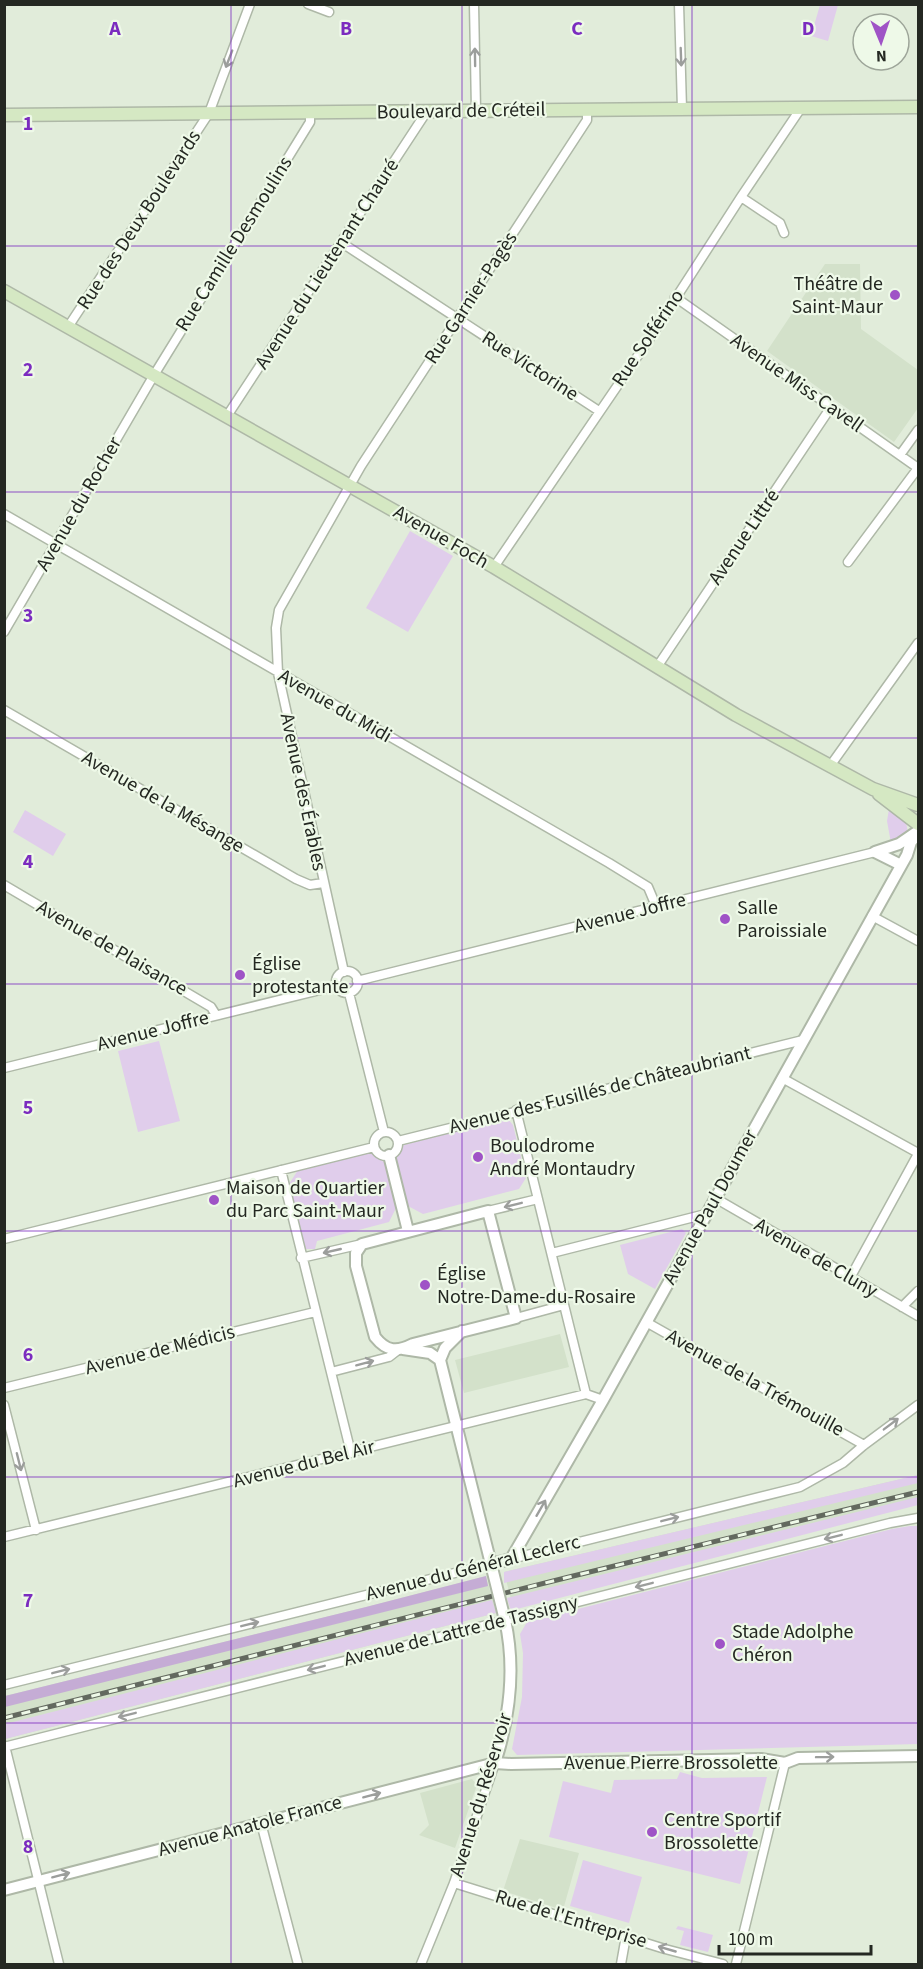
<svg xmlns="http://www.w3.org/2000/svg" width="923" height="1969" font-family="'Source Sans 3',sans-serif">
  <rect width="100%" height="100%" fill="#e1ecda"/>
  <path fill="#d3e1ca" d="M 825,264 L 860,264 L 861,329 L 918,370 L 918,408 L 894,442 L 767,351 Z
    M 560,1334 L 569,1367 L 464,1393 L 455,1360 Z
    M 918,1475 L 918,1504 L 513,1607 L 504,1572 Z
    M 486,1576 L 496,1613 L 5,1739 L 5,1696 L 366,1607 Z
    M 472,1779 L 477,1785 L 455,1848 L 419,1835 L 429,1825 L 420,1793 Z
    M 520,1839 L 579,1853 L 563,1910 L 503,1891 Z"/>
  <path fill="#e0cdeb" d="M 820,5 L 838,5 L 828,41 L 811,36 Z
    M 410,531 L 453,556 L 408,632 L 366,608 Z
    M 889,809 C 899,815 909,820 907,833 L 891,843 L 887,821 Z
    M 25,810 L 66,834 L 53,856 L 13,832 Z
    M 159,1041 L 180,1121 L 138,1132 L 118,1051 Z
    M 507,1118 L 513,1125 L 526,1178 L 519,1189 L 423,1214 L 408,1206 L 396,1159 L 404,1145 Z
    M 367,1153 L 372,1153 L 385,1163 L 396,1208 L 389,1222 L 317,1241 L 315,1249 L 305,1249 L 289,1184 L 298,1170 Z
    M 682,1229 L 686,1233 L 655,1289 L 628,1274 L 620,1245 Z
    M 918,1475 L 918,1483 L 504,1583 L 504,1572 Z
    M 918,1497 L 918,1505 L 513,1610 L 510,1608 L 507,1598 Z
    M 910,1526 L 918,1526 L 918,1744 L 517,1755 L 512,1749 L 522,1697 L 523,1653 L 520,1634 L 527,1622 L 892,1529 Z
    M 492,1600 L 496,1613 L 5,1739 L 5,1724 Z
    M 680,1772 L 702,1778 L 767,1777 L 740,1884 L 549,1837 L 563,1781 L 611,1793 L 614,1780 L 677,1779 Z
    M 583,1860 L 642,1877 L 629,1923 L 570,1906 Z
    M 678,1926 L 713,1935 L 708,1952 L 680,1945 L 684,1931 L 676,1929 Z"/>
  <path fill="#c5acd5" d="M 486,1576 L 488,1586 L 5,1707 L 5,1696 L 366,1607 Z"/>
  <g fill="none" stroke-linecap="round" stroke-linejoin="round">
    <g stroke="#aeb8a7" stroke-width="11">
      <path id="minor" d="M 308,4 L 329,12
        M 474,4 L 476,110
        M 679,4 L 682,109
        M 741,197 L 780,223 L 784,233
        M 342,243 L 599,411
        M 675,297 L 918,468
        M 68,327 L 209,113 L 250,4
        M 227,416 L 427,111
        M 900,455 L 918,430
        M 4,514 L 609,863 L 648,887 L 656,906
        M 848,562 L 918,468
        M 494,567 L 652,335 L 741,197 L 801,108
        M 4,632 L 154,375 L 310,122 L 310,112
        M 657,667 L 831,407
        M 4,710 L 296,879 L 310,885 L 323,883
        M 830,766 L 918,643
        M 4,885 L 211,1007 L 216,1015
        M 872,916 L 918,941
        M336 982a11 11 0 1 1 22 0a11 11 0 1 1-22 0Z
        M 344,972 L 278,673 L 276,628 L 279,610 L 361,466 L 587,120 L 587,109
        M 357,981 L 875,852
        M 349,993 L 384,1132
        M 4,1068 L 336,986
        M 782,1078 L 918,1153
        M 516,1110 L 586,1394
        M374 1144a12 12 0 1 1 24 0a12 12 0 1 1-24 0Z
        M 398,1141 L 803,1040
        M 281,1170 L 351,1453
        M 715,1198 L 918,1316
        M 488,1211 L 538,1199
        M 4,1239 L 374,1147
        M 552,1253 L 706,1214
        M 301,1258 L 362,1244
        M 850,1278 L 918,1154
        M 902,1307 L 918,1291
        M 516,1318 L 564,1305
        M 646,1322 L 864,1445
        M 331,1372 L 389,1357 L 398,1350
        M 4,1388 L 315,1312
        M 4,1405 L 36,1530
        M 4,1537 L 586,1394 L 603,1400
        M 511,1559 L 800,1487 L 843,1463 L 864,1445 L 918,1405
        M 4,1685 L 491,1564
        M 5,1746 L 59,1964
        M 4,1747 L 890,1523 L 918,1518
        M 261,1823 L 298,1964
        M 454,1883 L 665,1949 L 723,1964
        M 421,1964 L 454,1883 L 495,1763
        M 621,1964 L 626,1936
        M 736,1964 L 785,1763"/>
    </g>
    <g stroke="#aeb8a7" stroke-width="14">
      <path id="tertiary" d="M 875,852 L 899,844 L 915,833
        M 875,852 L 901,865
        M 389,1155 L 408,1231
        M 488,1211 L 516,1318 L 413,1344 C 397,1352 387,1352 375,1337 L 356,1266 L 356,1253 L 362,1244 Z
        M 462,1331 L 445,1348 L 440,1360 L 491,1564 L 511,1559 L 603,1400 L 907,855 L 911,842 L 918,834
        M 403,1349 L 430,1353 L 440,1360
        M 495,1763 C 510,1716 516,1669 505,1620
        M 4,1890 L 495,1763 L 511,1764 L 761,1759 L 785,1763 L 798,1758 L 918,1756"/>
    </g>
    <g stroke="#aeb8a7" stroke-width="15">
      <path id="secondary" d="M 4,115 L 918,107
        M 4,291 L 494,567 L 736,715 L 873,789 L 918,805
        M 879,794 L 918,824"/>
    </g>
    <use href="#minor" stroke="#fff" stroke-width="8"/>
    <use href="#tertiary" stroke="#fff" stroke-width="10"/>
    <use href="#secondary" stroke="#d5e8c3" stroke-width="12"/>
    <g stroke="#63695f" stroke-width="5">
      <path id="rail" d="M 4,1718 L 569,1577 L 918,1492"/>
    </g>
    <use href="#rail" stroke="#eef9e8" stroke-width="3" stroke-dasharray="9" stroke-linecap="butt"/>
    <g stroke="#aeb8a7" stroke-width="14" stroke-linecap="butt">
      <path id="tertiary-bridge" d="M 491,1564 L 505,1620"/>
    </g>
    <use href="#tertiary-bridge" stroke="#fff" stroke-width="10"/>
  </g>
  <defs><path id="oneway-shaft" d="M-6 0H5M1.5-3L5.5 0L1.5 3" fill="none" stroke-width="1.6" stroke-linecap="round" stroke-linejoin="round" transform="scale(1.5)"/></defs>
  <g stroke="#9c9e9c">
    <use href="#oneway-shaft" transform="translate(475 57) rotate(-91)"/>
    <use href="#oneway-shaft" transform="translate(681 57) rotate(88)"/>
    <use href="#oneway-shaft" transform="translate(229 59) rotate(111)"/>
    <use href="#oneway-shaft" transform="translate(513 1205) rotate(166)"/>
    <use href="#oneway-shaft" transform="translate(332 1251) rotate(167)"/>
    <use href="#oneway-shaft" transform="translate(365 1363) rotate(-15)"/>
    <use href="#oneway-shaft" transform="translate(891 1424) rotate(-37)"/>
    <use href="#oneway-shaft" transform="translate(19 1462) rotate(76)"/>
    <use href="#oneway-shaft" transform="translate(541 1508) rotate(-60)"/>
    <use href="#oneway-shaft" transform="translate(670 1519) rotate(-14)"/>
    <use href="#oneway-shaft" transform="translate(833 1537) rotate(166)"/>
    <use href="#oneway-shaft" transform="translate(644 1585) rotate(166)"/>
    <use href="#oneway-shaft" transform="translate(250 1624) rotate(-14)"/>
    <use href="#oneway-shaft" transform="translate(316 1668) rotate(166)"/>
    <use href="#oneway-shaft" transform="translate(61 1671) rotate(-14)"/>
    <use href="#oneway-shaft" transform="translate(127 1715) rotate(166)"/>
    <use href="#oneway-shaft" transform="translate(825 1757) rotate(-1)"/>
    <use href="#oneway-shaft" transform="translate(372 1795) rotate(-15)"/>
    <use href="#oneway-shaft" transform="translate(61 1875) rotate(-15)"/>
    <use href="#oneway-shaft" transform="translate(667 1949) rotate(-164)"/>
  </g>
  <path fill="none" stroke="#7b2cbf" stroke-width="1.5" stroke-opacity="0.55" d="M 231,4 L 231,1964M 462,4 L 462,1964M 692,4 L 692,1964M 4,246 L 918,246M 4,492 L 918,492M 4,738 L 918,738M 4,984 L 918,984M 4,1231 L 918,1231M 4,1477 L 918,1477M 4,1723 L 918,1723"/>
  <g fill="#9f53c6" stroke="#eef9e8" stroke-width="2">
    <circle cx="895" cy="295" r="6"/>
    <circle cx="725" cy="919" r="6"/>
    <circle cx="240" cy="975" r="6"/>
    <circle cx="478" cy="1157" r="6"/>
    <circle cx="214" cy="1200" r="6"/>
    <circle cx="425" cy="1285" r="6"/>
    <circle cx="720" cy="1644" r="6"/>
    <circle cx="652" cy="1832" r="6"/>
  </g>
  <g text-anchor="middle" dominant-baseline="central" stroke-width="4.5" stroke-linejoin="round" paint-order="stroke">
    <g font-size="20" fill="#242822" stroke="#eef9e8">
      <text transform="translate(461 111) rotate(-1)">Boulevard de Créteil</text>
      <text transform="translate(139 220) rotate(-57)">Rue des Deux Boulevards</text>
      <text transform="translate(234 244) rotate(-58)">Rue Camille Desmoulins</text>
      <text transform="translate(327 264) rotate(-57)">Avenue du Lieutenant Chauré</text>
      <text transform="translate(471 298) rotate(-57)">Rue Garnier-Pagès</text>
      <text transform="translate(648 338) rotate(-56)">Rue Solférino</text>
      <text transform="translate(530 366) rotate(33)">Rue Victorine</text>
      <text transform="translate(797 383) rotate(35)">Avenue Miss Cavell</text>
      <text transform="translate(79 504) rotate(-60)">Avenue du Rocher</text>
      <text transform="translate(441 537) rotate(30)">Avenue Foch</text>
      <text transform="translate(744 537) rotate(-56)">Avenue Littré</text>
      <text transform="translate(335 706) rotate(30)">Avenue du Midi</text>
      <text transform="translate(303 792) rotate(78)">Avenue des Érables</text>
      <text transform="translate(163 802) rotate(30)">Avenue de la Mésange</text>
      <text transform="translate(630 913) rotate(-14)">Avenue Joffre</text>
      <text transform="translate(112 948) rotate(30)">Avenue de Plaisance</text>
      <text transform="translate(153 1031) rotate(-14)">Avenue Joffre</text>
      <text transform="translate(600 1090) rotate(-14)">Avenue des Fusillés de Châteaubriant</text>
      <text transform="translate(710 1207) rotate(-61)">Avenue Paul Doumer</text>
      <text transform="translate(816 1258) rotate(30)">Avenue de Cluny</text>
      <text transform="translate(160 1350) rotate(-14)">Avenue de Médicis</text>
      <text transform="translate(755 1383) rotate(29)">Avenue de la Trémouille</text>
      <text transform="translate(304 1464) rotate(-14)">Avenue du Bel Air</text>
      <text transform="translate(473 1568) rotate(-14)">Avenue du Général Leclerc</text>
      <text transform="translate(461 1631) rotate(-14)">Avenue de Lattre de Tassigny</text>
      <text x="671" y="1763">Avenue Pierre Brossolette</text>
      <text transform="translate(481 1795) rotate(-73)">Avenue du Réservoir</text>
      <text transform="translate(250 1826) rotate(-15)">Avenue Anatole France</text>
      <text transform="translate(571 1919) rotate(17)">Rue de l'Entreprise</text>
    </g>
    <g font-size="20" fill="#242822" stroke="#eef9e8" text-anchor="start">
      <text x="883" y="284" text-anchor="end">Théâtre de<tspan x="883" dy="23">Saint-Maur</tspan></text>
      <text x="737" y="908">Salle<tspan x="737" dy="23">Paroissiale</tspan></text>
      <text x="252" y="964">Église<tspan x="252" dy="23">protestante</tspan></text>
      <text x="490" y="1146">Boulodrome<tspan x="490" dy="23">André Montaudry</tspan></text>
      <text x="226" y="1188">Maison de Quartier<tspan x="226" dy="23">du Parc Saint-Maur</tspan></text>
      <text x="437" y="1274">Église<tspan x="437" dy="23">Notre-Dame-du-Rosaire</tspan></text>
      <text x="732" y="1632">Stade Adolphe<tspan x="732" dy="23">Chéron</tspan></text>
      <text x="664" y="1820">Centre Sportif<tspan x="664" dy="23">Brossolette</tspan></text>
    </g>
  </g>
  <g font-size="20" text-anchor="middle" font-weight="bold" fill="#7b2cbf" stroke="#eef9e8" stroke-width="4.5" stroke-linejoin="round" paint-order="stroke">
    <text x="115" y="35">A</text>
    <text x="346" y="35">B</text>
    <text x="577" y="35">C</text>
    <text x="808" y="35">D</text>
    <text x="28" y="130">1</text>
    <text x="28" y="376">2</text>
    <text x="28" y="622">3</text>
    <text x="28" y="868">4</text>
    <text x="28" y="1114">5</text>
    <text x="28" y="1361">6</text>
    <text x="28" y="1607">7</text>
    <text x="28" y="1853">8</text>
  </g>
  <rect width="923" height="1969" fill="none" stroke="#242822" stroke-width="12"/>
  <g transform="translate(881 42) rotate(178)"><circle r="28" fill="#eef9e8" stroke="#9da599" stroke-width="1.5"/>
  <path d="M0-4.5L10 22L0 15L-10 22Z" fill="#9f53c6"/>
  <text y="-9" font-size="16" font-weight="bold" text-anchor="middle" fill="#242822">N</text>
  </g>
  <path d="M719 1945v9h152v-9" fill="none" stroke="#242822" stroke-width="3"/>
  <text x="728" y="1945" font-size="18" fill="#242822" stroke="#eef9e8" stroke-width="4.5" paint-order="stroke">100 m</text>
</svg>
